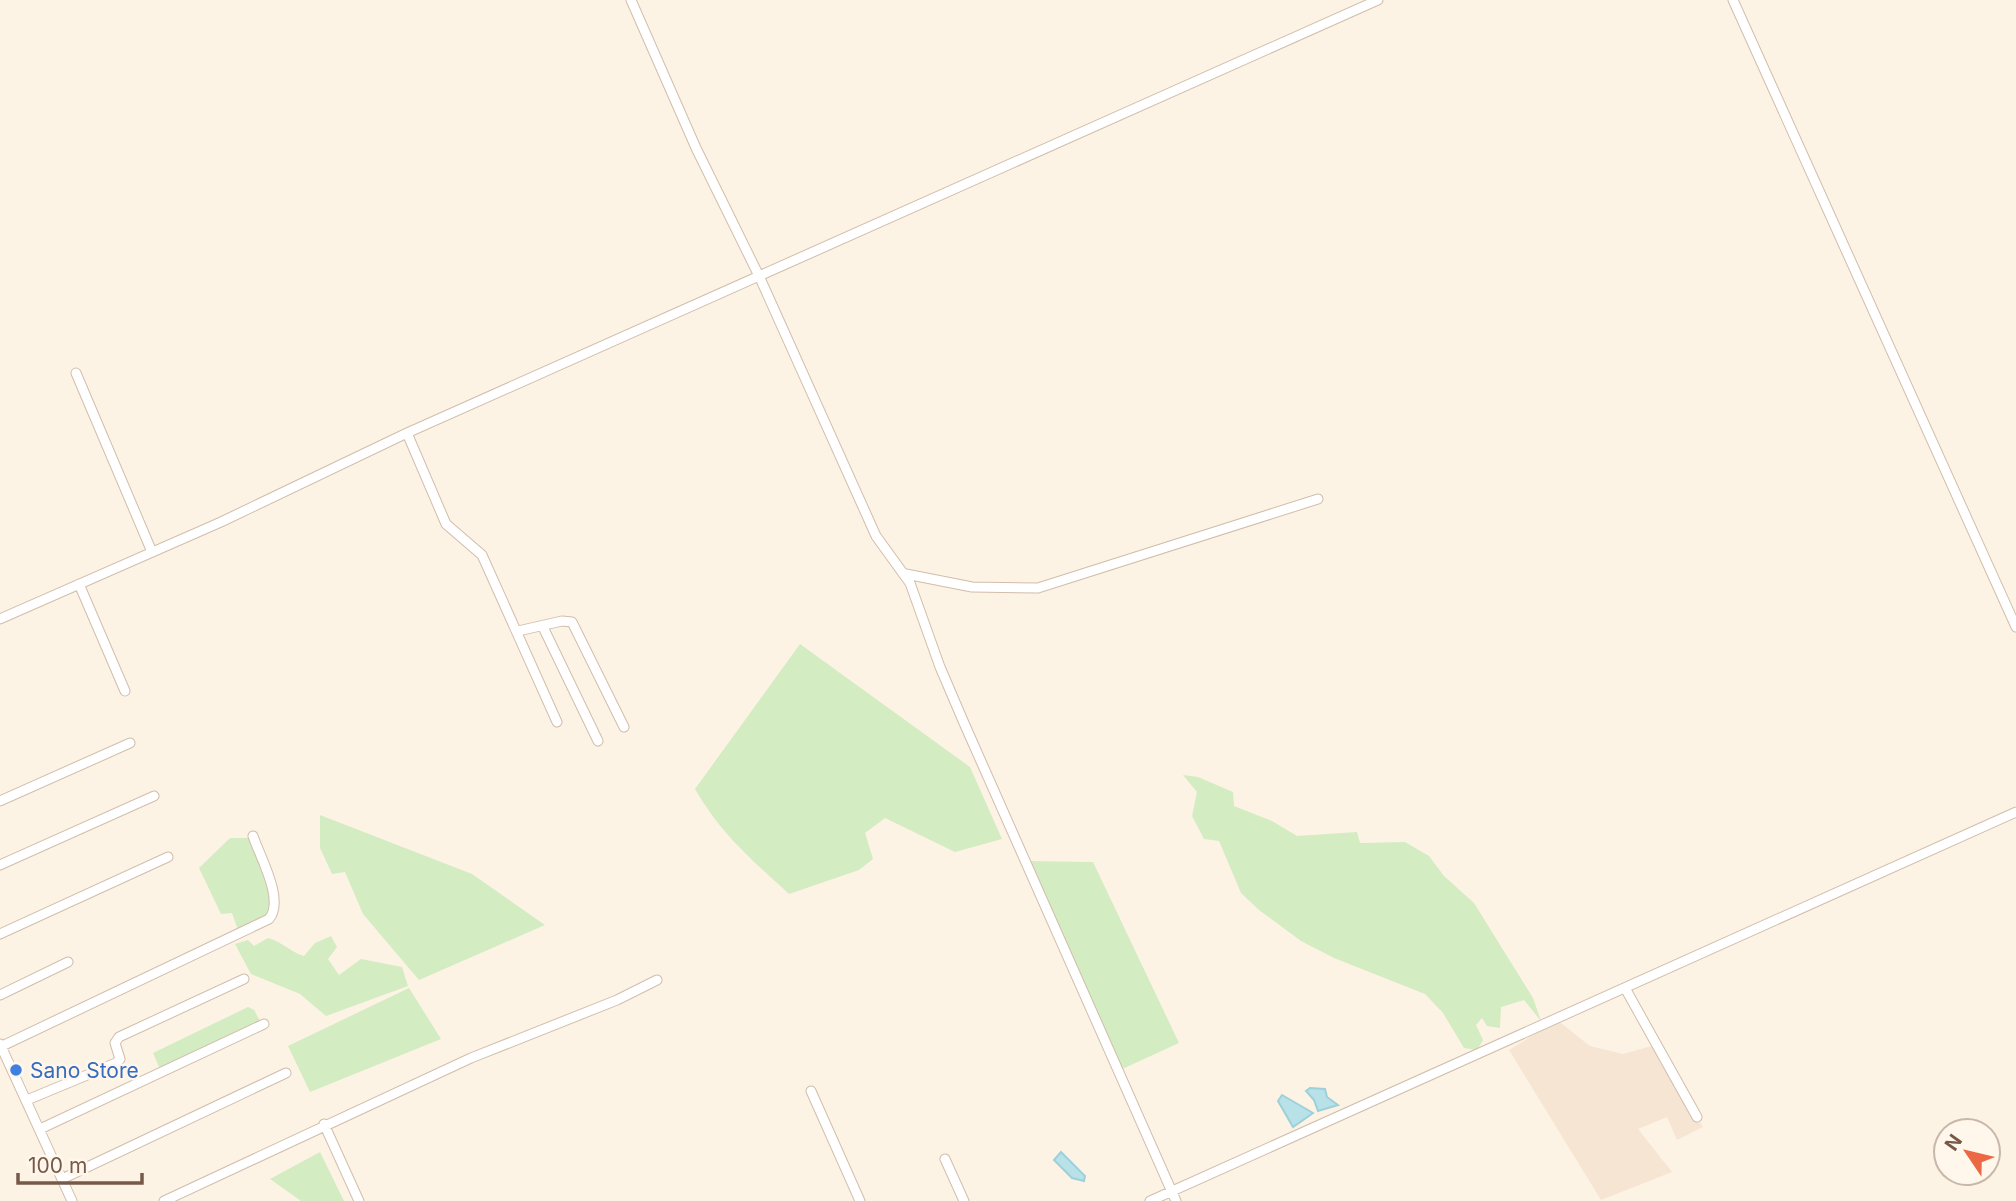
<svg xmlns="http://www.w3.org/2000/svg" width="2016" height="1201" font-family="Inter,sans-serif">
  <rect width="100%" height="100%" fill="#fdf3e4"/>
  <path fill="#f5e5d2" d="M 1557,1020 L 1590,1046 L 1623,1054 L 1652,1046 L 1703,1127 L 1677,1140 L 1667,1117 L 1638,1129 L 1672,1172 L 1601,1200 L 1509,1050 Z"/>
  <path fill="#d3ecc2" d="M 800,644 L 970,767 L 1002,839 L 955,852 L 885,818 L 865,833 L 873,859 L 859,870 L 789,894 C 751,859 721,834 695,789 Z
    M 1183,775 L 1198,777 L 1233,792 L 1234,806 L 1272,821 L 1297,836 L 1357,832 L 1360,843 L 1405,842 L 1429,856 L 1444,876 L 1474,903 L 1533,998 L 1541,1021 L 1524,1000 L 1501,1007 L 1500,1028 L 1487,1026 L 1482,1018 L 1476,1025 L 1483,1040 L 1477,1050 L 1464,1048 L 1443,1013 L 1425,994 L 1334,958 L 1301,941 L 1259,910 L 1241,893 L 1219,841 L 1204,839 L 1192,816 L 1197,792 Z
    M 320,815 L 472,874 L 545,925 L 419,980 L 363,914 L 345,872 L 332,874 L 320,848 Z
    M 230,838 L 250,838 L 273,906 L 267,918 L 238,930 L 232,913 L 221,914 L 199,868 Z
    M 1028,861 L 1093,862 L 1179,1043 L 1120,1070 Z
    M 331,936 L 337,947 L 328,959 L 339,975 L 361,959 L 402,967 L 408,986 L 326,1016 L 300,994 L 251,974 L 235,944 L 248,940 L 254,946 L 268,938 C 283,942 290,952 304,956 L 315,943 Z
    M 409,988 L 441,1039 L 310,1092 L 288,1046 Z
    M 248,1007 L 254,1010 L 261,1023 L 160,1069 L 153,1053 Z
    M 320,1152 L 344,1201 L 301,1201 L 270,1179 Z"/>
  <path fill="#b8e1e8" stroke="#9dd1da" stroke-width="2" d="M 1310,1088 L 1325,1089 L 1327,1097 L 1338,1105 L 1318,1111 L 1314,1100 L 1306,1091 Z
    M 1282,1095 L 1313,1113 L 1293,1127 L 1278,1101 Z
    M 1061,1152 L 1085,1176 L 1084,1181 L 1072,1178 L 1054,1160 Z"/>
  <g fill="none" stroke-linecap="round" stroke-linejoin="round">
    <g stroke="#d1bdac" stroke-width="11">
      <path id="minor" d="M 631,0 L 696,148 L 760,278 L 876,536 L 910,583 L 940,667 L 964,723 L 1176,1201
        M 1733,0 L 2016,627
        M 76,373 L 152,552
        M 407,433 L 446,524 L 482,555 L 557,722
        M 906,574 L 972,587 L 1038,588 L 1318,499
        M 79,584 L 125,691
        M 0,619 L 221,522 L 407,433 L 1378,0
        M 543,627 L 598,741
        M 518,631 L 562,621 L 572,622 L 624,727
        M 0,801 L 130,743
        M 0,865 L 154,796
        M 0,934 L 168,857
        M 1625,988 L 1697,1117
        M 0,995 L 68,962
        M 0,1044 L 72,1201
        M 0,1047 L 269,919 C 285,900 260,857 253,836
        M 811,1091 L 860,1201
        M 27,1100 L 116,1063 L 120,1059 L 115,1043 L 119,1037 L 244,979
        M 324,1124 L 359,1201
        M 40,1129 L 264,1024
        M 945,1159 L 964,1201
        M 62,1179 L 286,1073
        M 164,1201 L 471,1058 L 617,1000 L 657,980
        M 1150,1201 L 2016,812"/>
    </g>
    <use href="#minor" stroke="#fff" stroke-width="9"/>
  </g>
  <circle fill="#3f7fe0" stroke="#fff7ec" stroke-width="2.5" cx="16" cy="1070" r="7"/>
  <g text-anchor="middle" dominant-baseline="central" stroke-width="5" stroke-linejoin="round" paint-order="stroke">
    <g font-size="21" fill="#366cbe" stroke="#fff7ec" text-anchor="start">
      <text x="30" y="1070">Sano Store</text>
    </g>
  </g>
  <g transform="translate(1967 1152) rotate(305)"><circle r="33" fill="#fff7ec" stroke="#c9b8aa" stroke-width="2"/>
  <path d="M0-5L12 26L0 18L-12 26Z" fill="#ec6844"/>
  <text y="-10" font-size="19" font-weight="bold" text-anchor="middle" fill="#775948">N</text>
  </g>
  <path d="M18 1173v10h124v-10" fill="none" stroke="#775948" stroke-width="3.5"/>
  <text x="28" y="1173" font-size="21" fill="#775948" stroke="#fff7ec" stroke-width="5" paint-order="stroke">100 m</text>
</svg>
